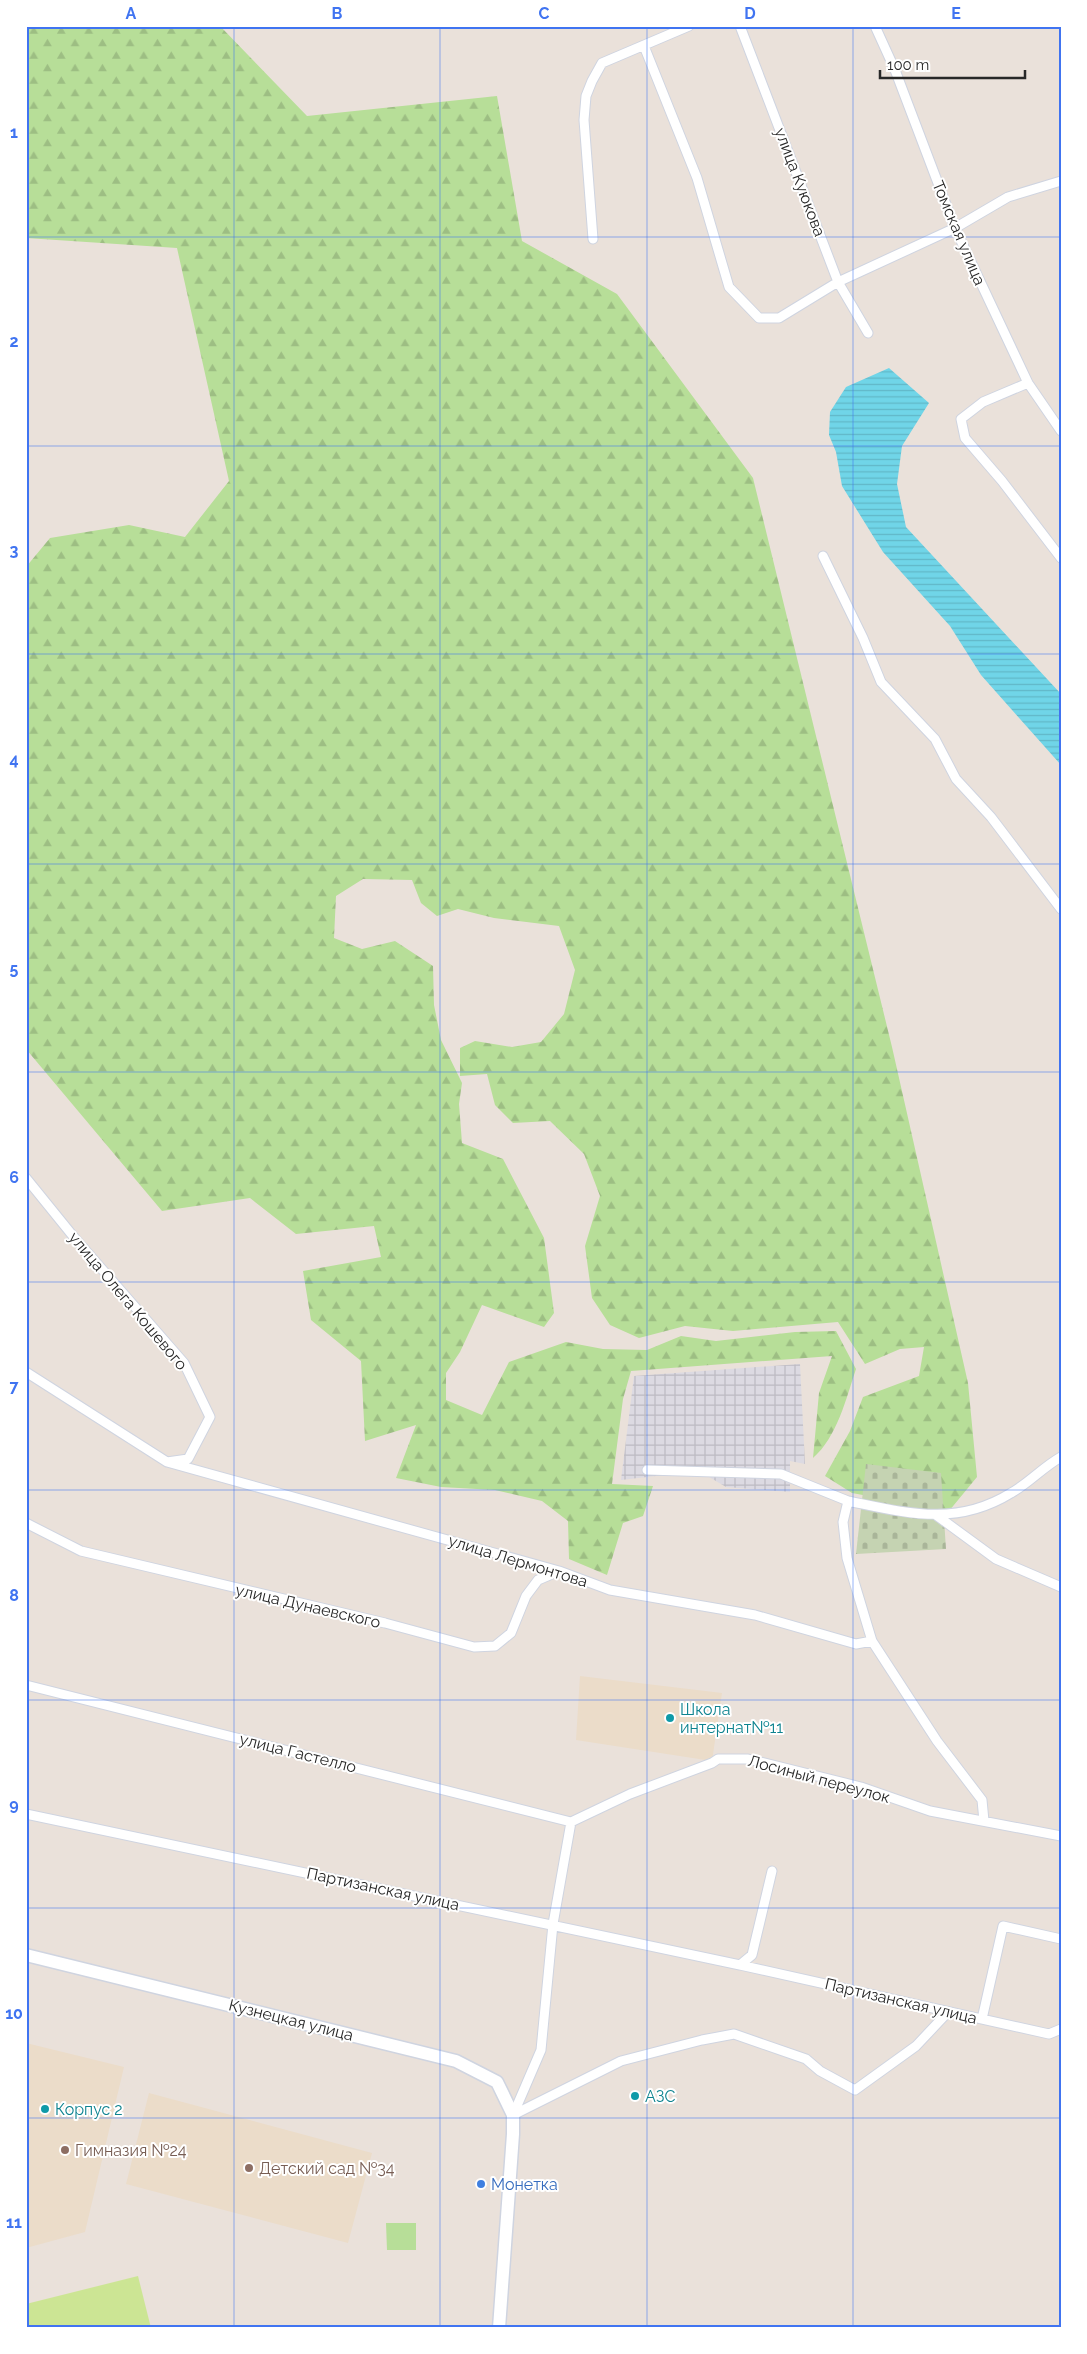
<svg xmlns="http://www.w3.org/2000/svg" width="1087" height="2354" font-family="Raleway,sans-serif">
  <defs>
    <pattern id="industrial-grid" width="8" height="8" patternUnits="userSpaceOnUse" patternTransform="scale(1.25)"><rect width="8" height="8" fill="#dcdae2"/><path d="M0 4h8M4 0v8" fill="none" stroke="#bdbbc2"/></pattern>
    <pattern id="forest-firs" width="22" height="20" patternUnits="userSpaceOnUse" patternTransform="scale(1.25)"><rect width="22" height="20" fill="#b7de98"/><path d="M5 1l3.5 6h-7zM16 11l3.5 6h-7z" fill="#9dbe83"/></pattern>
    <pattern id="cemetery-stones" width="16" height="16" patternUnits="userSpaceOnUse" patternTransform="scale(1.25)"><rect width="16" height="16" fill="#c5d3b2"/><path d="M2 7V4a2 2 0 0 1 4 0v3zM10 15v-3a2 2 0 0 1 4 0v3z" fill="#a9b599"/></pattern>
    <pattern id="water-rules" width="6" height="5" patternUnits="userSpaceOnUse" patternTransform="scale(1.25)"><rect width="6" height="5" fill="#70d5e8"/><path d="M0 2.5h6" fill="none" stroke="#61b7c7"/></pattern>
  </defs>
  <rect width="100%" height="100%" fill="#eae1da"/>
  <path fill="url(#industrial-grid)" d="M 800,1364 L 805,1464 L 790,1461 L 790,1492 L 726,1487 L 699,1471 L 621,1480 L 634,1376 Z"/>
  <path fill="#ebdcc9" d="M 580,1676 L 722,1693 L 712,1761 L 576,1740 Z
    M 26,2043 L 124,2067 L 85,2232 L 26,2248 Z
    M 149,2093 L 372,2153 L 348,2243 L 126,2184 Z"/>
  <path fill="#b7de98" d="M 386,2223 L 416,2223 L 416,2250 L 387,2250 Z"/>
  <path fill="url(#forest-firs)" d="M 26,26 L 220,26 L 307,116 L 497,96 L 522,241 L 617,294 L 753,478 L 892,1047 L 968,1383 L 977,1477 L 949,1511 L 852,1493 L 825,1476 L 850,1431 L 863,1397 L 919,1376 L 924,1347 L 900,1349 L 865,1364 L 838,1322 L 733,1331 L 685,1326 L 639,1338 L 610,1325 L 592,1298 L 585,1246 L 600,1196 L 584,1154 L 550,1121 L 513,1123 L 495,1105 L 487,1074 L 460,1076 L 460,1048 L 475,1041 L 512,1047 L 541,1042 L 564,1014 L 575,970 L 559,926 L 494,918 L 458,909 L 437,916 L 421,903 L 412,880 L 363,879 L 336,896 L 334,938 L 362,949 L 395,941 L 433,966 L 434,1005 L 441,1040 L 462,1083 L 459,1104 L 462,1143 L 503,1159 L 544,1238 L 554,1313 L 544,1327 L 482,1305 L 460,1352 L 446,1373 L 446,1400 L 482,1415 L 509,1362 L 566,1342 L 603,1349 L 647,1350 L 681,1336 L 716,1341 L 795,1332 L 836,1331 L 856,1369 C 846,1399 837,1437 813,1458 L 819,1393 L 832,1356 L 631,1371 L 623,1399 L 612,1484 L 653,1486 L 643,1516 L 623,1523 L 607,1575 L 569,1559 L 568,1521 L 542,1501 L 495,1490 L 441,1487 L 396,1478 L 416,1425 L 365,1441 L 361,1361 L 311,1320 L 303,1271 L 381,1257 L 374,1226 L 296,1234 L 250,1198 L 162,1211 L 26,1049 L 26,567 L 50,538 L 129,525 L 185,537 L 229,481 L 177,248 L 26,238 Z"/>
  <path fill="url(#cemetery-stones)" d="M 866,1464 L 941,1473 L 946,1549 L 856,1554 Z"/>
  <path fill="#cce594" d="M 138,2276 L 151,2328 L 26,2328 L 26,2304 Z"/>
  <path fill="url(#water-rules)" d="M 889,368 L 929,403 L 902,446 L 897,484 L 906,527 L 1061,694 L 1061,765 L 981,675 L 950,626 L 883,552 L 842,486 L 836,452 L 829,435 L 830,412 L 846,387 Z"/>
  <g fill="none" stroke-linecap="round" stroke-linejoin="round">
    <g stroke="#cfd4e0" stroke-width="11">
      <path id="street" d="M 740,26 L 838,282 L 868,333
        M 875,26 L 895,70 L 955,228 L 1028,383 L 1061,431
        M 644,46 L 697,178 L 729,287 L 759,318 L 779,318 L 838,282 L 955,228 L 1008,197 L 1061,181
        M 593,239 L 584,120 L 586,96 L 592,81 L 602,63 L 689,26
        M 1028,383 L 983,402 L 961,419 L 965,438 L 1002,481 L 1061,558
        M 823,556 L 863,638 L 881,682 L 935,739 L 956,779 L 991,817 L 1061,909
        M 26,1178 L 73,1236 L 184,1363 L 210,1417 L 188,1459 L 167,1462 L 26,1372
        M 167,1462 L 559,1571 L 610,1590 L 755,1615 L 856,1644 L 872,1641
        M 647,1470 L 781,1474 L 848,1501
        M 936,1515 L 996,1559 L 1061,1587
        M 26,1523 L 81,1551 L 385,1623 L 474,1647 L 495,1646 L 511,1633 L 526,1596 L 538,1580 L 559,1571
        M 26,1685 L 571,1822
        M 26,1814 L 740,1965 L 752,1955 L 772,1871
        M 984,1821 L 982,1800 L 937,1741 L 872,1641 L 847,1558 L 843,1522 L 848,1501 C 907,1513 956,1527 1011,1493 C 1029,1483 1043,1467 1061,1457
        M 571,1822 L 630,1794 L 712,1763 L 718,1759 L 748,1759 L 861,1787 L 930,1811 L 1061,1836
        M 740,1965 L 1049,2034 L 1061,2029
        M 982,2019 L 1003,1926 L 1061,1939
        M 513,2115 L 621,2061 L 702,2040 L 734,2034 L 806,2059 L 820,2071 L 855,2090 L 916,2046 L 948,2012
        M 513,2115 L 541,2050 L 553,1924 L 571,1822"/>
    </g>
    <g stroke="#cfd4e0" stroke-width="15">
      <path id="secondary" d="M 26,1955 L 456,2061 L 497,2082 L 513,2115 L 513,2134 L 499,2328"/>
    </g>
    <use href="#street" stroke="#fff" stroke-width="9"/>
    <use href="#secondary" stroke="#fff" stroke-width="12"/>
  </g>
  <path fill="none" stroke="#4074f1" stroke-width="1" stroke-opacity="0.55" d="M 234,26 L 234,2328M 440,26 L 440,2328M 647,26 L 647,2328M 853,26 L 853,2328M 26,237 L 1061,237M 26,446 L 1061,446M 26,654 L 1061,654M 26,864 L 1061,864M 26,1072 L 1061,1072M 26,1282 L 1061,1282M 26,1490 L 1061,1490M 26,1700 L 1061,1700M 26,1908 L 1061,1908M 26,2118 L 1061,2118"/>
  <g fill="#0f9aa8" stroke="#fff" stroke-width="2">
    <circle cx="670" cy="1718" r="5"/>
    <circle cx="635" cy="2096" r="5"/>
    <circle cx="45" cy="2109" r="5"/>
  </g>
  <g fill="#8d6e63" stroke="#fff" stroke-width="2">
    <circle cx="65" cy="2150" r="5"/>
    <circle cx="249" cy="2168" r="5"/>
  </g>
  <circle fill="#3f7fe0" stroke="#fff" stroke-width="2" cx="481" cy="2184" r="5"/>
  <g text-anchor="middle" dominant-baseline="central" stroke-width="4" stroke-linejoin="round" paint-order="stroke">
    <g font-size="16" fill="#282828" stroke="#fff">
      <text transform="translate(800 182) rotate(69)">улица Куюкова</text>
      <text transform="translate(959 233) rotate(67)">Томская улица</text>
      <text transform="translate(128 1301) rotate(50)">улица Олега Кошевого</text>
      <text transform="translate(518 1561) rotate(17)">улица Лермонтова</text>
      <text transform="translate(308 1606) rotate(13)">улица Дунаевского</text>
      <text transform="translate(298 1753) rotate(14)">улица Гастелло</text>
      <text transform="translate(819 1779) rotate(15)">Лосиный переулок</text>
      <text transform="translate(383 1889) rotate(12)">Партизанская улица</text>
      <text transform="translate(901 2001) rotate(13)">Партизанская улица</text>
      <text transform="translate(291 2020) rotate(14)">Кузнецкая улица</text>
    </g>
    <g font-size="16" fill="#0d838f" stroke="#fff" text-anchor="start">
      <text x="680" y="1709">Школа<tspan x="680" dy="18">интернат№11</tspan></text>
      <text x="645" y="2096">АЗС</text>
      <text x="55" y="2109">Корпус 2</text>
    </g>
    <g font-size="16" fill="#785e54" stroke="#fff" text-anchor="start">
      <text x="75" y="2150">Гимназия №24</text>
      <text x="259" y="2168">Детский сад №34</text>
    </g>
    <g font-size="16" fill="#366cbe" stroke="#fff" text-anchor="start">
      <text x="491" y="2184">Монетка</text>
    </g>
  </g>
  <rect width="1087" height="2354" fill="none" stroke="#ffffff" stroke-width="55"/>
  <path d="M880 70v8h145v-8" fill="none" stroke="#282828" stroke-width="2.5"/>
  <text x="887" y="70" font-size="15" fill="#282828" stroke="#ffffff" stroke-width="4" paint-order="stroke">100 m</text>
  <rect x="28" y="28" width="1032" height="2298" fill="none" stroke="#4074f1" stroke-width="2"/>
  <g font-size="16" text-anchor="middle" font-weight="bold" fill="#4074f1">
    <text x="131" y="19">A</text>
    <text x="337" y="19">B</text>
    <text x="544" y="19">C</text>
    <text x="750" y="19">D</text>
    <text x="956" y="19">E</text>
    <text x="14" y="138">1</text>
    <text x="14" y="347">2</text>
    <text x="14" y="556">3</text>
    <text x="14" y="765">4</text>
    <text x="14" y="974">5</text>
    <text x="14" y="1183">6</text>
    <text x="14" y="1392">7</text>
    <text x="14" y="1601">8</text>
    <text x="14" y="1810">9</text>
    <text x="14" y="2019">10</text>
    <text x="14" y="2228">11</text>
  </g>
</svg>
